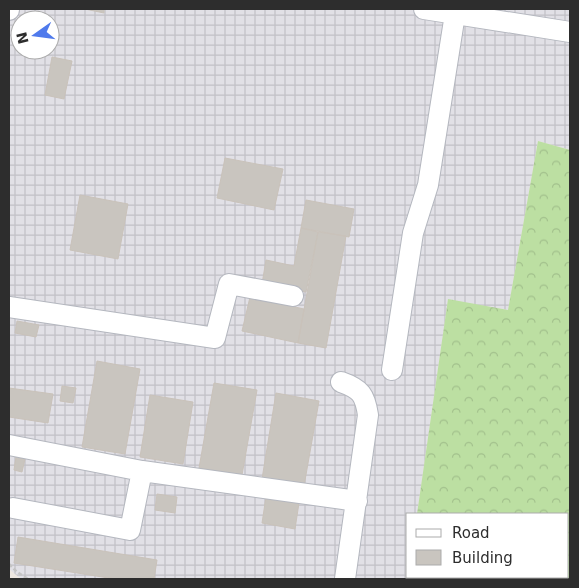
<svg xmlns="http://www.w3.org/2000/svg" width="579" height="588" font-family="'DejaVu Sans',sans-serif">
  <defs>
    <pattern id="industrial-grid" width="8" height="8" patternUnits="userSpaceOnUse" patternTransform="scale(1.25)"><rect width="8" height="8" fill="#e1e0e6"/><path d="M0 4h8M4 0v8" fill="none" stroke="#c1c0c6"/></pattern>
    <pattern id="forest-crowns" width="20" height="18" patternUnits="userSpaceOnUse" patternTransform="scale(1.25)"><rect width="20" height="18" fill="#bcdfa2"/><path d="M2 6a3 3 0 1 1 6 0M12 15a3 3 0 1 1 6 0" fill="none" stroke="#a2c08c"/></pattern>
  </defs>
  <rect width="100%" height="100%" fill="#ede7e1"/>
  <path fill="url(#industrial-grid)" fill-rule="evenodd" d="M 9,9 L 570,9 L 570,150 L 538,141 L 508,310 L 448,300 L 417,514 L 408,514 L 408,579 L 21,579 L 9,569 ZM 20,20 L 50,20 L 50,50 L 20,50 Z"/>
  <path fill="url(#forest-crowns)" d="M 538,141 L 570,150 L 570,579 L 408,579 L 408,577 L 568,577 L 568,514 L 417,514 L 448,299 L 508,310 Z"/>
  <path fill="#c9c5bf" stroke="#c9c2ba" d="M 85,9 L 104,9 L 104,13 Z
    M 52,57 L 72,61 L 64,99 L 45,95 Z
    M 225,158 L 283,169 L 274,210 L 217,198 Z
    M 80,195 L 128,204 L 118,259 L 70,250 Z
    M 306,200 L 354,209 L 349,237 L 301,228 Z
    M 301,228 L 318,232 L 306,292 L 262,284 L 266,260 L 294,266 Z
    M 318,232 L 346,236 L 326,348 L 298,343 Z
    M 250,297 L 304,309 L 298,343 L 242,331 Z
    M 17,321 L 39,325 L 36,337 L 15,333 Z
    M 97,361 L 140,369 L 125,454 L 82,447 Z
    M 214,383 L 257,390 L 242,475 L 199,468 Z
    M 62,386 L 76,388 L 73,403 L 60,401 Z
    M 9,388 L 53,394 L 48,423 L 9,417 Z
    M 276,393 L 319,401 L 304,486 L 262,479 Z
    M 150,395 L 193,402 L 183,464 L 140,457 Z
    M 16,457 L 25,459 L 22,472 L 14,470 Z
    M 157,494 L 177,497 L 175,513 L 155,510 Z
    M 266,497 L 299,503 L 295,529 L 262,523 Z
    M 18,537 L 157,560 L 154,579 L 115,579 L 14,563 Z"/>
  <g fill="none" stroke-linecap="round" stroke-linejoin="round">
    <g stroke="#b4b7bf" stroke-width="22">
      <path id="minor" d="M 424,9 L 570,32
        M 9,10 L 9,9
        M 9,307 L 215,338 L 229,284 L 293,296
        M 392,370 L 413,233 L 428,185 L 455,14
        M 341,382 C 361,389 365,395 368,415 L 345,579
        M 9,445 L 142,471 L 357,501
        M 13,508 L 130,530 L 142,471"/>
    </g>
    <path stroke="#c4c4c4" stroke-width="2.5" stroke-dasharray="4 2.5" stroke-linecap="butt" d="M 9,564 L 17,572 L 28,579"/>
    <use href="#minor" stroke="#fff" stroke-width="20"/>
  </g>
  <rect width="579" height="588" fill="none" stroke="#2d2d2d" stroke-width="20"/>
  <rect x="406" y="513" width="162" height="65" fill="#ffffff" stroke="#ababab"/>
  <rect x="416" y="529" width="25" height="8" fill="#ffffff" stroke="#ababab"/>
  <text x="452" y="538" font-size="15" fill="#2d2d2d">Road</text>
  <rect x="416" y="550" width="25" height="15" fill="#c9c5bf" stroke="#ababab"/>
  <text x="452" y="563" font-size="15" fill="#2d2d2d">Building</text>
  <g transform="translate(35 35) rotate(256)"><circle r="24" fill="#ffffff" stroke="#ababab"/>
  <path d="M0-4L9 19L0 12L-9 19Z" fill="#4f7aec"/>
  <text y="-8" font-size="14" font-weight="bold" text-anchor="middle" fill="#2d2d2d">N</text>
  </g>
</svg>
